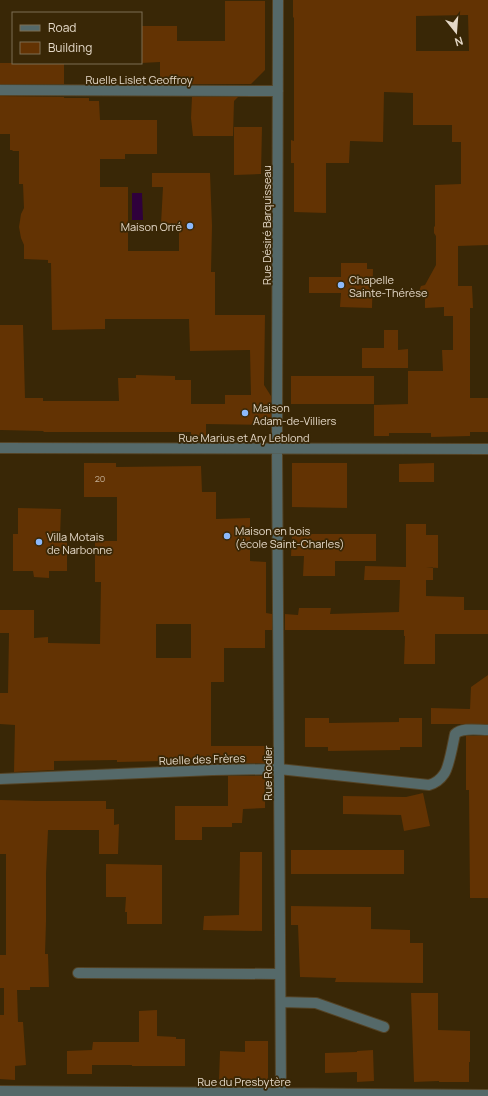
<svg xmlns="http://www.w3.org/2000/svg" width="488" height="1096" font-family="Manrope,sans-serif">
  <rect width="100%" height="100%" fill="#392706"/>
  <path fill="#2f003c" d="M 132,193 L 142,193 L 143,220 L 132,220 Z"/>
  <path fill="#633303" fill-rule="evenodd" d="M 293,0 L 488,0 L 488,245 L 458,246 L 458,286 L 472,286 L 473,308 L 470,308 L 470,398 L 488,398 L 488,432 L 470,432 L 470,436 L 431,437 L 431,433 L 389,433 L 389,436 L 374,436 L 374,405 L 408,404 L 408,371 L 443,371 L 442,350 L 453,350 L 453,316 L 444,316 L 444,307 L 425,308 L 425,298 L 417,296 L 421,286 L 425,285 L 436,265 L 436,236 L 434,233 L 434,227 L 435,226 L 435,185 L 461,184 L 461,142 L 452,142 L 452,125 L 413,125 L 413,93 L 384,92 L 383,142 L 350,141 L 349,163 L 326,163 L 326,213 L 294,212 L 294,163 L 291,163 L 291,140 L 294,141 L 294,18 L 293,17 ZM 468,15 L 469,51 L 416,51 L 416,16 Z
    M 225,1 L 265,1 L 265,70 L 251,84 L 192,84 L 192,83 L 160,82 L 160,62 L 141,63 L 141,26 L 177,26 L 177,41 L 225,41 Z
    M 0,63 L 64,63 L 64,84 L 0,84 Z
    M 0,96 L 64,97 L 64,98 L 89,98 L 89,101 L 99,101 L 100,120 L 157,120 L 157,154 L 125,154 L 125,159 L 100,159 L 100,187 L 128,187 L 128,251 L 179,251 L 179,224 L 161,224 L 163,187 L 152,187 L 152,173 L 210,173 L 212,226 L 211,272 L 215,272 L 215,315 L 265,315 L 264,385 L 271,396 L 271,419 L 264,419 L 264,425 L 206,424 L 206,436 L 191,436 L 191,432 L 44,432 L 43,431 L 0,430 L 0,325 L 23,325 L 25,398 L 43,398 L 43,401 L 119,401 L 118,378 L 136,378 L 136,375 L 175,376 L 175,380 L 191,380 L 191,404 L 225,404 L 225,395 L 251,395 L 250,350 L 190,351 L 189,319 L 105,319 L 105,329 L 52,330 L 51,263 L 48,263 L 48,260 L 24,259 L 24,245 L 21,238 L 19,227 L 21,214 L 24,208 L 23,184 L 19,184 L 19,151 L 13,151 L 12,150 L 10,150 L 10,134 L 0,134 Z
    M 192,97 L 238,97 L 234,101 L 233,136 L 193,136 L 191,118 Z
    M 234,127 L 262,127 L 261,174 L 234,175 Z
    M 341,263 L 367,263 L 367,269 L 373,269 L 372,308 L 340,307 L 341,293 L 309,293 L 309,277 L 341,277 Z
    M 384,330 L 398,330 L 398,350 L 408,349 L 408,368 L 362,368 L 362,348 L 384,348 Z
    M 291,376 L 374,376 L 374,404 L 291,404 Z
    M 84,463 L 116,463 L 116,467 L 201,466 L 202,492 L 216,492 L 216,519 L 250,518 L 250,561 L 266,562 L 266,613 L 272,614 L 272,630 L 265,630 L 265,648 L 224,648 L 224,682 L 211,682 L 211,746 L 265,746 L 265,763 L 228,763 L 228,761 L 211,760 L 117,762 L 117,760 L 54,761 L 54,770 L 14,772 L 15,725 L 0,724 L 0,693 L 8,693 L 9,633 L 0,633 L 0,610 L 34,610 L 34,638 L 48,637 L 48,643 L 100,644 L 101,582 L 95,582 L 95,541 L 117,541 L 117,497 L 84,497 ZM 156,624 L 191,624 L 191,658 L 156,658 Z
    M 292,463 L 347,463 L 347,508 L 292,507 Z
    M 434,463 L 434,482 L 399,482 L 399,464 Z
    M 18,508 L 61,509 L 60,538 L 67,538 L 67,571 L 49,571 L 49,578 L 34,577 L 33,571 L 13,571 L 13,534 L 18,534 Z
    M 406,524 L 426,524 L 426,535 L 438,535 L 438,568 L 426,567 L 433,567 L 433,580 L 426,580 L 426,596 L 464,597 L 464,610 L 488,610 L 488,634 L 435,634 L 435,664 L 404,664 L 405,636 L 404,636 L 404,630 L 285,630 L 285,614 L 298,615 L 299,608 L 331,608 L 330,614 L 399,612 L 400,580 L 364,580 L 365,566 L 406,567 Z
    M 292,534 L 376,534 L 376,561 L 335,561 L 335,576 L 303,576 L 304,556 L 291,556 Z
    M 488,675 L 488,724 L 431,724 L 431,708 L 470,709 L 471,687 Z
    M 305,718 L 329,718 L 329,723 L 399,722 L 399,718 L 422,718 L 422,747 L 400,747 L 400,750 L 328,751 L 328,747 L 305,747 Z
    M 466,736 L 488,736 L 488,898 L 470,898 L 469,790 L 466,790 Z
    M 228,776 L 265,776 L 265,808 L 243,809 L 242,823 L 232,823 L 232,827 L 202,827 L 202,840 L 175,840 L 175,806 L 228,806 Z
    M 423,793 L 430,826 L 404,831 L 401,815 L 343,814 L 343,796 L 406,797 Z
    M 0,800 L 37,801 L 106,801 L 106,809 L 114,809 L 114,825 L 119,824 L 118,854 L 99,854 L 99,830 L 48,830 L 46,874 L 46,922 L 45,954 L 48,954 L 49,987 L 30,987 L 30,990 L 17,990 L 18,1022 L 23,1022 L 26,1065 L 15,1066 L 15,1080 L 0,1079 L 0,1015 L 4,1015 L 4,988 L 0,988 L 0,955 L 6,955 L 6,854 L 0,854 Z
    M 291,850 L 404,850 L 404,874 L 291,874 Z
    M 240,852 L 262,852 L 262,931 L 203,930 L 204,916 L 239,915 Z
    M 106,864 L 162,865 L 162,924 L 127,924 L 127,912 L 125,912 L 126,897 L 106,897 Z
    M 291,906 L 371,907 L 371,929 L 410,930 L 410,943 L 423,943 L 423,983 L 335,982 L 336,978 L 300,977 L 298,925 L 291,925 Z
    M 411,993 L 438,993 L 438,1030 L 470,1031 L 470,1062 L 469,1062 L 469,1082 L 439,1082 L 439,1081 L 414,1082 Z
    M 157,1010 L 157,1036 L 176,1037 L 176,1039 L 185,1039 L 185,1066 L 132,1066 L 132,1065 L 92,1065 L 92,1074 L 67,1074 L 67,1051 L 92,1050 L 93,1042 L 139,1042 L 139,1011 Z
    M 245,1041 L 268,1041 L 268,1080 L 219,1080 L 220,1051 L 245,1052 Z
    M 373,1050 L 374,1081 L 357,1082 L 357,1072 L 325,1073 L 325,1053 L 357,1052 L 357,1051 Z"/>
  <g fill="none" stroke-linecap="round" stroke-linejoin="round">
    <g stroke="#544325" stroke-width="12">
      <path id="minor" d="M 278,0 L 277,449 L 281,1096
        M 0,90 L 278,91
        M 0,448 L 488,449
        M 0,779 L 213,770 L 279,769 L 429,785 C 436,783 440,780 444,774 C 449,768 453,743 455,734 C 462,727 478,730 488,730
        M 78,973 L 280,974
        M 281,1002 L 316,1003 L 384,1027
        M 0,1091 L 488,1095"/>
    </g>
    <use href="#minor" stroke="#556969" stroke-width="10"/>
  </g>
  <g fill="#8cb9fc" stroke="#392706" stroke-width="1.5">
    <circle cx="190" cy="226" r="4"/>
    <circle cx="341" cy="285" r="4"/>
    <circle cx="245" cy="413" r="4"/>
    <circle cx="227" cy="536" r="4"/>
    <circle cx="39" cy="542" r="4"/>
  </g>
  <g text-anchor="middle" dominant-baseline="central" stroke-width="3.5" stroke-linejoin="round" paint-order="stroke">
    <g font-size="9" fill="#c4af96">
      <text x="100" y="478">20</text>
    </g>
    <g font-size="11" fill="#e4d8c7" stroke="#392706">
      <text x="139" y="79">Ruelle Lislet Geoffroy</text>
      <text transform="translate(266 225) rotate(-90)">Rue Désiré Barquisseau</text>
      <text x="244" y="437">Rue Marius et Ary Leblond</text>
      <text transform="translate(202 759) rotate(-2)">Ruelle des Frères</text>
      <text transform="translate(267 773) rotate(-90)">Rue Rodier</text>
      <text x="244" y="1081">Rue du Presbytère</text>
    </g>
    <g font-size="11" fill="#e4d8c7" stroke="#392706" text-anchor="start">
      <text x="182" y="226" text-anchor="end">Maison Orré</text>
      <text x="349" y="279">Chapelle<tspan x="349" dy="13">Sainte-Thérèse</tspan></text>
      <text x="253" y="407">Maison<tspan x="253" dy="13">Adam-de-Villiers</tspan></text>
      <text x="235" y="530">Maison en bois<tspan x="235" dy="13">(école Saint-Charles)</tspan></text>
      <text x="47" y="536">Villa Motais<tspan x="47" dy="13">de Narbonne</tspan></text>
    </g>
  </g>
  <rect x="12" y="12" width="130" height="52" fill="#392706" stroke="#7d6e53"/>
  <rect x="20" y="25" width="20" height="6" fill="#556969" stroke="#7d6e53"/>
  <text x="48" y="32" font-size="12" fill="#e4d8c7">Road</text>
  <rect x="20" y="42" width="20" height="12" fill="#633303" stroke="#7d6e53"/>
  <text x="48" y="52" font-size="12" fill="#e4d8c7">Building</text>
  <g transform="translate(456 32) rotate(163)" stroke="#392706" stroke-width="3" paint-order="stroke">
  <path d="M0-3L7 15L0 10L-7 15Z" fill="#e4d8c7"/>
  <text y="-6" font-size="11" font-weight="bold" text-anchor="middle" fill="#e4d8c7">N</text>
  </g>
</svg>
